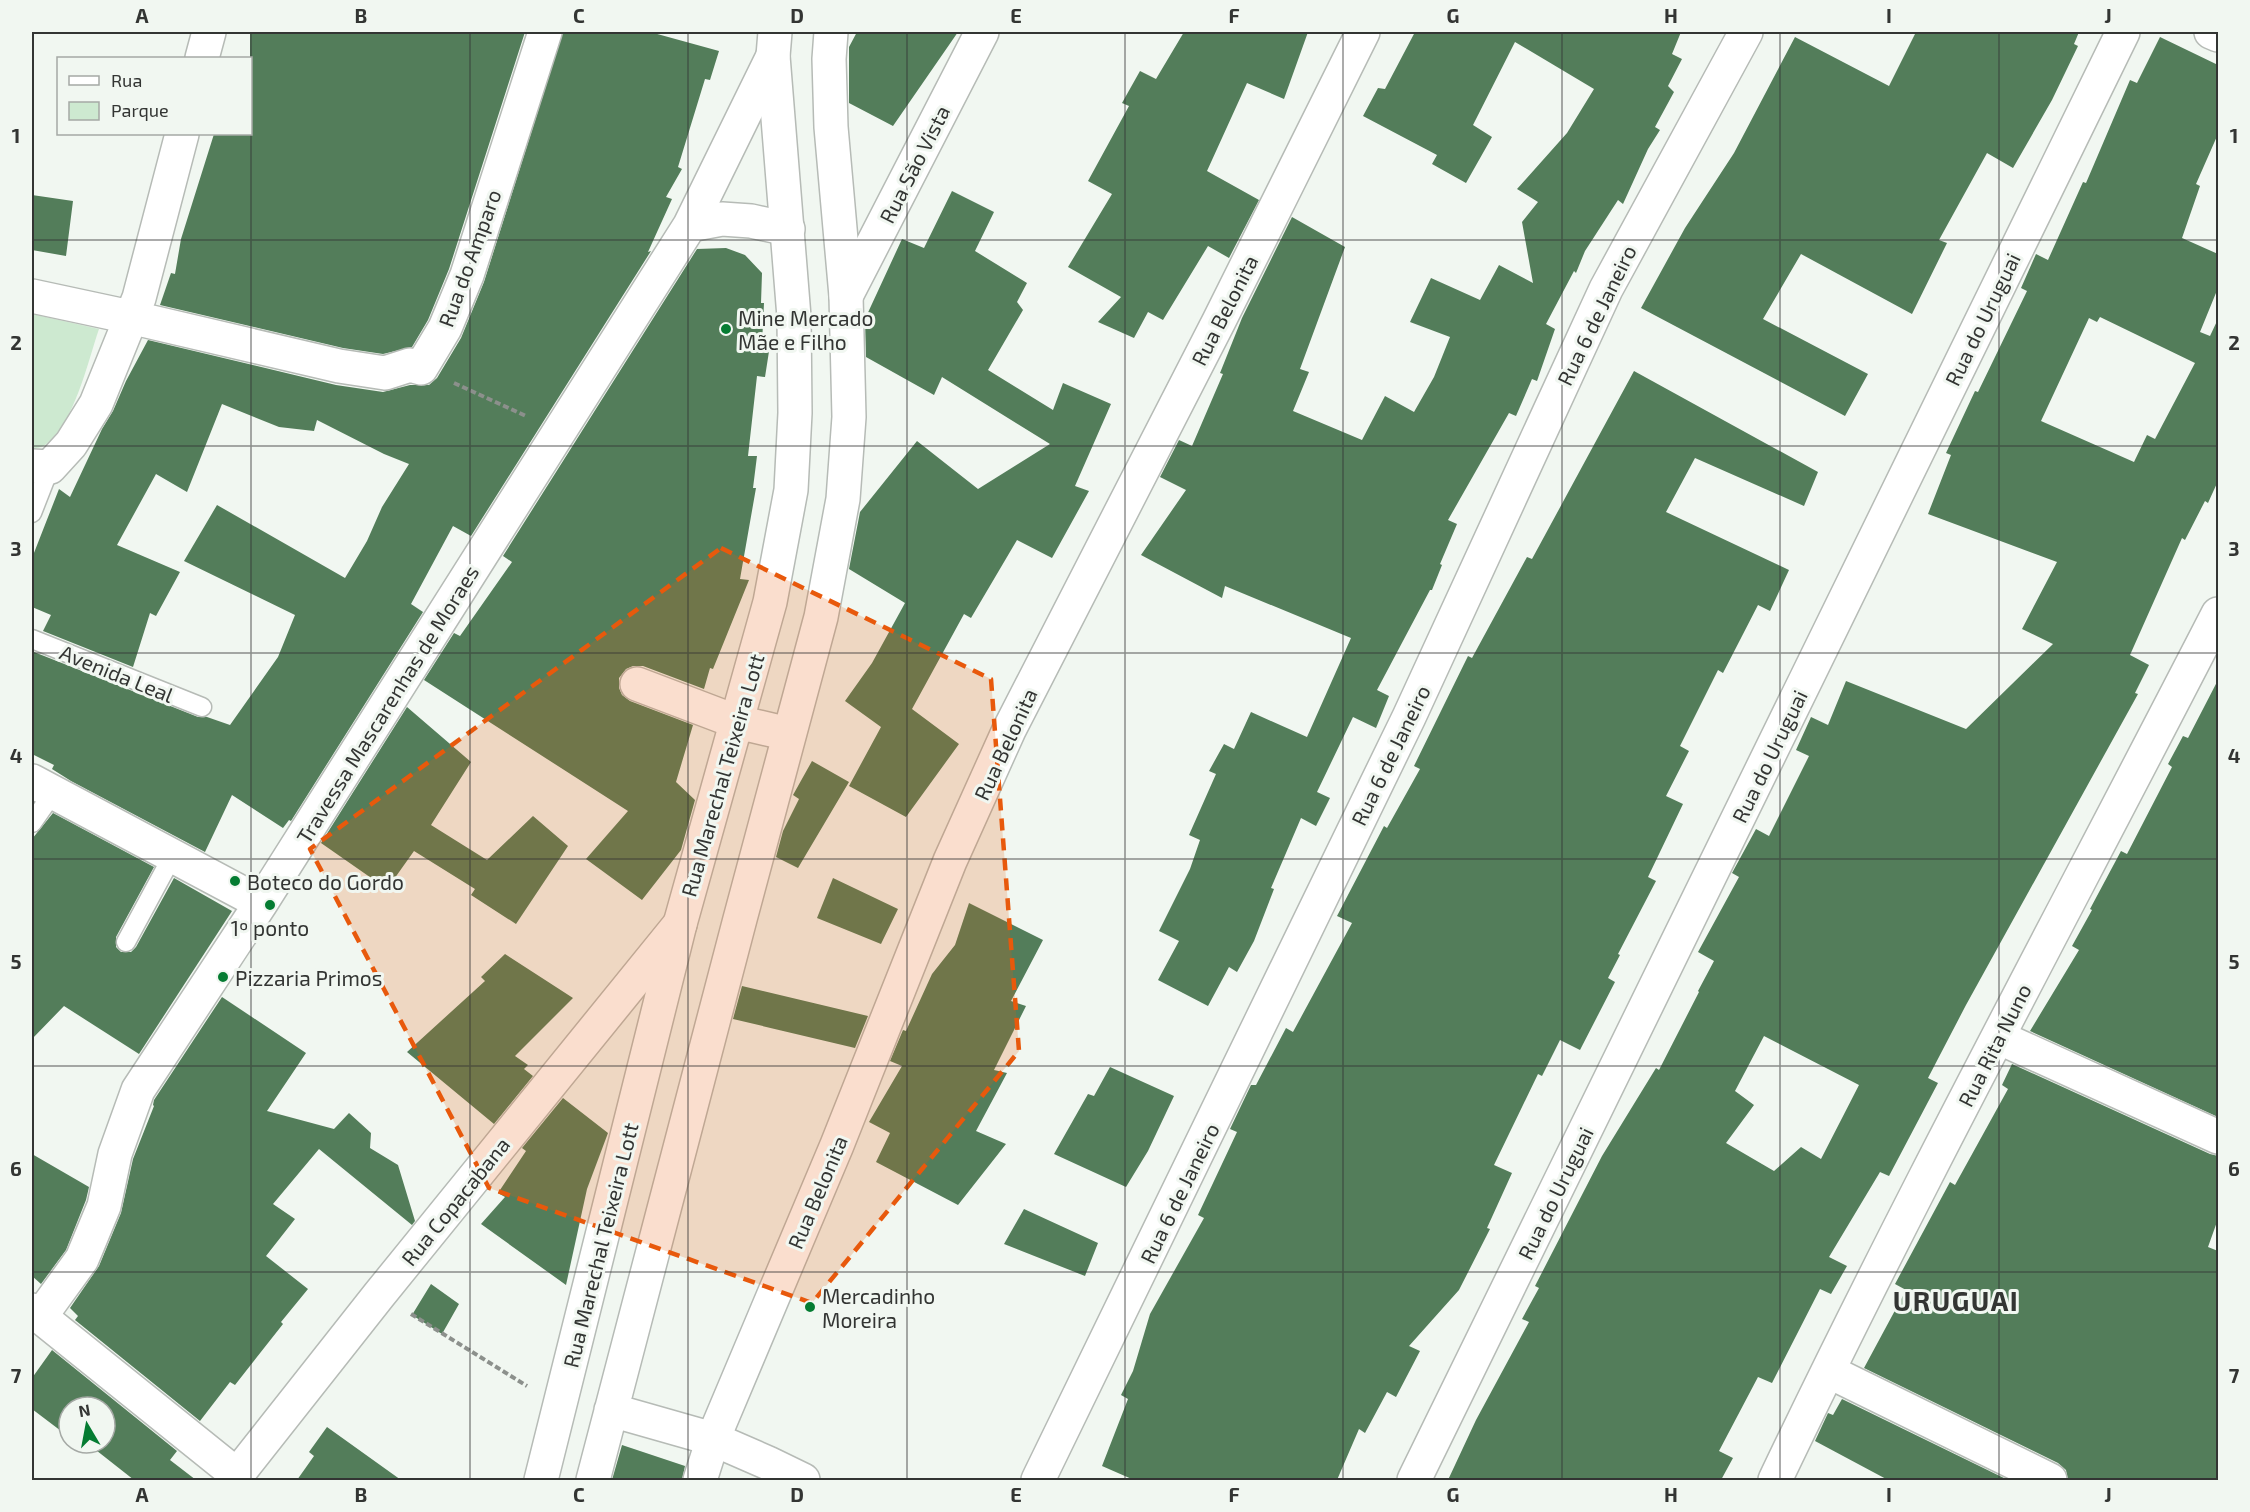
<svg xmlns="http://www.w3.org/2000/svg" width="2250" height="1512" font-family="'Exo 2',sans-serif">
  <rect width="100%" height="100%" fill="#f1f7f1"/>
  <path fill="#cde9d0" d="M 32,314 L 99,329 C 87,364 75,422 45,445 C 41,448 36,448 32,449 Z"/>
  <path fill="#537d5a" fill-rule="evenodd" d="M 250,32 L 525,32 L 449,269 L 428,320 L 412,347 L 383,354 L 343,348 L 160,305 L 171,273 L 175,274 L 181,239 L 214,134 L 250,134 Z
    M 563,32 L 650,32 L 719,51 L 710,80 L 705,79 L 678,167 L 682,169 L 666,197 L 672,199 L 648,252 L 651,251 L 471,536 L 453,526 L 411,604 L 423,612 L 291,821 L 289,820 L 283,828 L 232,795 L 205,852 L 71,781 L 52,769 L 54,765 L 32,754 L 32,658 L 34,652 L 198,717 L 207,717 L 230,725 L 278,657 L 295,615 L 184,561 L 217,505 L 345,578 L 367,541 L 382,507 L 409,464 L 384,454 L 317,420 L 314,431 L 279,427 L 222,404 L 187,492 L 156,474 L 117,545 L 180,572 L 156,616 L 150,613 L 133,667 L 43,631 L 51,615 L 32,607 L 32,558 L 59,489 L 70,497 L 102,429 L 113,411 L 126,381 L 148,340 L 336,385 L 383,392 L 410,385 L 429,385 L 437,378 L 461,338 L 484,282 Z
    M 857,32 L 958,32 L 893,126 L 849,103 L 849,47 Z
    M 1184,32 L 1308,32 L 1284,99 L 1247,83 L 1207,171 L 1259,200 L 1229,258 L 1208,246 L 1163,320 L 1148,312 L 1134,338 L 1098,322 L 1121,297 L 1068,267 L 1112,194 L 1088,181 L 1129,106 L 1122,103 L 1140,71 L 1156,79 Z
    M 1415,32 L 1681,32 L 1672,54 L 1682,59 L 1668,86 L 1674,92 L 1655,127 L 1660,130 L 1648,149 L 1623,204 L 1618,200 L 1585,251 L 1576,273 L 1574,271 L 1546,324 L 1555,329 L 1537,381 L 1532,379 L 1516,416 L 1509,413 L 1448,520 L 1457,524 L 1440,564 L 1442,565 L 1432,590 L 1430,590 L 1377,690 L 1389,696 L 1376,728 L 1353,717 L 1317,792 L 1330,798 L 1316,826 L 1301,818 L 1271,888 L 1274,889 L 1254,941 L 1237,972 L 1229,967 L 1208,1006 L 1158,980 L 1179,941 L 1159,931 L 1190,869 L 1200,840 L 1189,835 L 1216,774 L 1209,771 L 1224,744 L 1234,749 L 1251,712 L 1307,737 L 1351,638 L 1225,586 L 1222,598 L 1141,555 L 1186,490 L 1160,477 L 1179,440 L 1192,446 L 1223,374 L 1220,373 L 1242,318 L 1292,217 L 1345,247 L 1300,369 L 1309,372 L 1293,411 L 1362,440 L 1385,396 L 1414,412 L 1434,377 L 1450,337 L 1410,322 L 1431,278 L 1480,300 L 1499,265 L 1533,283 L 1522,222 L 1538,202 L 1517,189 L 1567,133 L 1594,89 L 1515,42 L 1473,125 L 1492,137 L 1466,183 L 1432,164 L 1437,155 L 1363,116 L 1378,88 L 1385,89 Z
    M 1916,32 L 2079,32 L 2074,44 L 2078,46 L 2052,100 L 2013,168 L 1987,153 L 1939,240 L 1947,243 L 1912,314 L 1801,254 L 1763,319 L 1868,374 L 1845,416 L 1641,308 L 1685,228 L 1734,153 L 1795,37 L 1889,86 Z
    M 2160,37 L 2218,65 L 2218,134 L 2196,184 L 2200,186 L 2182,238 L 2218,254 L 2218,288 L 2200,332 L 2210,336 L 2218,319 L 2218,481 L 2208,503 L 2205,501 L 2185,540 L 2182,538 L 2130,655 L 2149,665 L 2135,693 L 2138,694 L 1966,1005 L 1928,1078 L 1938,1083 L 1889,1176 L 1880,1172 L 1829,1257 L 1847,1266 L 1831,1294 L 1820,1289 L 1772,1383 L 1758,1377 L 1719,1451 L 1733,1458 L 1721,1480 L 1448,1480 L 1476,1420 L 1529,1322 L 1522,1319 L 1539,1288 L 1535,1286 L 1602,1156 L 1656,1068 L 1659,1070 L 1699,992 L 1698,991 L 1714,961 L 1698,952 L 1739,877 L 1732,873 L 1756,829 L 1769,836 L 1809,756 L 1796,750 L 1811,717 L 1828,725 L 1846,681 L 1966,729 L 2053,644 L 2022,629 L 2057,562 L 1928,514 L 1951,455 L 1946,453 L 1975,391 L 1978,392 L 2027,291 L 2021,288 L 2036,254 L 2048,260 L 2083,182 L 2086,183 L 2130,80 L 2137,83 ZM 2100,317 L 2195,363 L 2155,439 L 2147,435 L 2134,462 L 2041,421 L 2089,318 L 2097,322 ZM 1764,1036 L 1859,1085 L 1821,1159 L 1801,1147 L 1774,1171 L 1726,1143 L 1754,1105 L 1735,1091 Z
    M 952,191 L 994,212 L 975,251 L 1027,283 L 1017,302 L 1023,310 L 988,370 L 1053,410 L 1063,383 L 1111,404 L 1075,486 L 1089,491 L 1052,558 L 1017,540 L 971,618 L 964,614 L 912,709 L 959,744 L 906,817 L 849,786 L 881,727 L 845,701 L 872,663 L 905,603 L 849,569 L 860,512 L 917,441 L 978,489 L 1050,444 L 942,377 L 934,395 L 866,357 L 865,319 L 902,239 L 924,248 Z
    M 32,195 L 73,201 L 66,256 L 32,250 Z
    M 726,248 L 745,255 L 762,273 L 761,303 L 764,303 L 762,344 L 770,345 L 765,377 L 757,376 L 748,456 L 757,456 L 753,488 L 756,488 L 740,579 L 749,580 L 713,669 L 710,668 L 704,689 L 643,666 L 633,666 L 626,669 L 619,678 L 619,688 L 622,695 L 630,701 L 693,725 L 676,782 L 695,800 L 681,850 L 642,900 L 586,859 L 628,811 L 424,680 L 454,633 L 460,636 L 512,562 L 503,556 L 697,249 Z
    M 1634,371 L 1818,472 L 1804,506 L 1695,458 L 1666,512 L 1789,570 L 1770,611 L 1758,605 L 1723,673 L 1718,670 L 1680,746 L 1689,751 L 1666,796 L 1683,804 L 1648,877 L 1656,881 L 1618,954 L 1620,955 L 1608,978 L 1615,982 L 1580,1050 L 1560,1040 L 1542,1076 L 1538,1074 L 1494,1165 L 1512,1173 L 1487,1228 L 1490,1229 L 1459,1290 L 1409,1346 L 1420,1351 L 1396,1397 L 1387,1392 L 1365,1433 L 1359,1429 L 1337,1480 L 1134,1480 L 1102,1466 L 1128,1399 L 1121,1395 L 1133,1371 L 1150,1314 L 1204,1218 L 1198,1215 L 1237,1132 L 1230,1129 L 1251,1085 L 1256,1085 L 1286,1028 L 1293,1032 L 1352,923 L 1337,916 L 1384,826 L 1387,828 L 1420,769 L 1414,766 L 1468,656 L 1472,658 L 1527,557 L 1532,559 Z
    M 2218,680 L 2218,1117 L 2030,1031 L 2079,950 L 2072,946 L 2092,910 L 2090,909 L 2121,851 L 2127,854 L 2172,767 L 2168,764 L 2183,736 L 2188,738 Z
    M 407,707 L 471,762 L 431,825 L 487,860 L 533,816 L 568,846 L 516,924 L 471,895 L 475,889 L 414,851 L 387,889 L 321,843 Z
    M 812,761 L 849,782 L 798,868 L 776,857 L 783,831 L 799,799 L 793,795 Z
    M 53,813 L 154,867 L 116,937 L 116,947 L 121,952 L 131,952 L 136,947 L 174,878 L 232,911 L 139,1054 L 64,1006 L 32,1039 L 32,839 Z
    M 833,878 L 898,909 L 881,944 L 817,918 Z
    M 969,903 L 1043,940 L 1011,1001 L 1026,1006 L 994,1070 L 1007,1073 L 976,1131 L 1006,1144 L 958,1205 L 876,1162 L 890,1133 L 869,1122 L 902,1066 L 890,1061 L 903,1030 L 906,1031 L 932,974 L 955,945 Z
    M 505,954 L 573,998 L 515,1056 L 528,1065 L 524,1069 L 533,1076 L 494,1124 L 407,1052 L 485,981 L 481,977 Z
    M 742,986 L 868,1016 L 855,1048 L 733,1019 Z
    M 222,997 L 306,1053 L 267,1111 L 334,1129 L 349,1113 L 371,1133 L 370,1148 L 398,1165 L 415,1221 L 412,1225 L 319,1149 L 273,1204 L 295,1219 L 266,1256 L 308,1289 L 281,1322 L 283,1324 L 235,1385 L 230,1382 L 200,1421 L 75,1320 L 78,1316 L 70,1308 L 99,1266 L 121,1213 L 133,1159 L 154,1106 L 153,1105 L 154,1100 Z
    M 2012,1064 L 2210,1154 L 2218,1156 L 2218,1219 L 2208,1247 L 2218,1251 L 2218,1480 L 2068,1480 L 2066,1470 L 2058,1463 L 1864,1368 L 1906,1290 L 1895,1284 L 1950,1182 L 1955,1185 L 2008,1089 L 2002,1085 Z
    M 1110,1067 L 1174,1096 L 1148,1151 L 1126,1187 L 1054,1154 L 1088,1094 L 1094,1096 Z
    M 563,1098 L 608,1133 L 587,1189 L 566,1285 L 481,1224 L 505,1197 L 498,1193 L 526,1151 L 522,1148 Z
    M 32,1154 L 89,1187 L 86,1200 L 66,1250 L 41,1284 L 32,1276 Z
    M 1024,1209 L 1098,1243 L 1085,1276 L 1004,1244 Z
    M 431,1284 L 459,1304 L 442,1334 L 412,1315 Z
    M 52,1350 L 177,1451 L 170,1460 L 196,1480 L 134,1480 L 87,1443 L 105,1443 L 105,1407 L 69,1407 L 69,1430 L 65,1434 L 32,1409 L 32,1378 Z
    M 1842,1399 L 2008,1480 L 1888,1480 L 1815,1441 L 1828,1413 L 1833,1415 Z
    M 327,1427 L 401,1480 L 297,1480 L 314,1456 L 309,1452 Z
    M 622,1445 L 685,1466 L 682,1480 L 612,1480 Z"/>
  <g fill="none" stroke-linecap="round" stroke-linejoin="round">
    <g stroke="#b6bbb6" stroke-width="21">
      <path id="service" d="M 32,513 L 50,467
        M 32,639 L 202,707
        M 32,823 L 53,793
        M 126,942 L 173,855"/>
    </g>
    <g stroke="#b6bbb6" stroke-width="36">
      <path id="minor" d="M 2211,32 L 2218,35
        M 202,58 L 209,32
        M 690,225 L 722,219 L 751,221 L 788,229
        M 32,296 L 130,317 L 339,366 L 385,373 L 410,365 L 421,368 L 445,328 L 467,275 L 545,32
        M 846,296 L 982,32
        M 32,466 L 50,467 L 71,444 L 96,404 L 139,298 L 182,134
        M 637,684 L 737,722
        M 32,781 L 261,903
        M 1998,1037 L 2218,1137
        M 32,1310 L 237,1475
        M 40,1317 L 82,1259 L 104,1206 L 115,1154 L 138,1090 L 261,903 L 690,225 L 773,56
        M 1828,1371 L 2050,1480
        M 233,1480 L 379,1295 L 680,924
        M 700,1480 L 713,1439 L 837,1145 L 950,861 L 1009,730 L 1219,321 L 1363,32
        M 1038,1480 L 1409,717 L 1606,289 L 1746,32
        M 1775,1480 C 1915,1187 2070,902 2218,614"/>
    </g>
    <g stroke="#b6bbb6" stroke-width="36">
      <path id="tertiary" d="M 737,722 L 789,734
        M 611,1410 L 713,1439 L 768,1463 L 803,1480
        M 541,1480 L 680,924 L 770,602 L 791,490 L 795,413 L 794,317 L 773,56 L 775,32
        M 593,1480 L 740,919 L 821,617 L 843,499 L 849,417 L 846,296 L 831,127 L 829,59 L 831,32
        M 1414,1480 L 2123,32"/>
    </g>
    <path stroke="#8c908c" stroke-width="4" stroke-dasharray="6 3" stroke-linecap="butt" d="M 454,383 L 526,416
      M 411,1314 L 527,1386"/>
    <use href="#service" stroke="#fff" stroke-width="18"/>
    <use href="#minor" stroke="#fff" stroke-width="33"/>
    <use href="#tertiary" stroke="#fff" stroke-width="33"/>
  </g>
  <path fill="#e8590c" fill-opacity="0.2" stroke="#e8590c" stroke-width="4.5" stroke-dasharray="12 8" stroke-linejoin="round" d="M 721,548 L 991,679 L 1019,1051 L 812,1303 L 489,1188 L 310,849 Z"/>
  <path fill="none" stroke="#333533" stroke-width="1.5" stroke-opacity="0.55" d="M 251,32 L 251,1480M 470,32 L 470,1480M 688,32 L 688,1480M 907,32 L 907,1480M 1125,32 L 1125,1480M 1343,32 L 1343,1480M 1562,32 L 1562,1480M 1780,32 L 1780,1480M 1999,32 L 1999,1480M 32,240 L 2218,240M 32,446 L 2218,446M 32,653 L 2218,653M 32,859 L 2218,859M 32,1066 L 2218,1066M 32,1272 L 2218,1272"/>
  <g fill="#057c32" stroke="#f1f7f1" stroke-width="2">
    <circle cx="726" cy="329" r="6"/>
    <circle cx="235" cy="881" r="6"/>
    <circle cx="270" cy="905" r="6"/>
    <circle cx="223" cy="977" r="6"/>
    <circle cx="810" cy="1307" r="6"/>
  </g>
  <g text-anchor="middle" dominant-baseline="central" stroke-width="6" stroke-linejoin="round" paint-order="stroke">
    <g font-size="21" fill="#333533" stroke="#f1f7f1">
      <text transform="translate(914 164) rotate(-63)">Rua São Vista</text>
      <text transform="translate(469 258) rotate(-70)">Rua do Amparo</text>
      <text transform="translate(1224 310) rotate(-63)">Rua Belonita</text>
      <text transform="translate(1596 315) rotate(-64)">Rua 6 de Janeiro</text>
      <text transform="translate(1982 319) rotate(-64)">Rua do Uruguai</text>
      <text transform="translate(117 673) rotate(22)">Avenida Leal</text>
      <text transform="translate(387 704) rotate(-58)">Travessa Mascarenhas de Moraes</text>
      <text transform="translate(1005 744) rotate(-65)">Rua Belonita</text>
      <text transform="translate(1390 755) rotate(-64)">Rua 6 de Janeiro</text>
      <text transform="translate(1769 756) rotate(-64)">Rua do Uruguai</text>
      <text transform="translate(722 775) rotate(-74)">Rua Marechal Teixeira Lott</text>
      <text transform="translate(1994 1045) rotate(-63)">Rua Rita Nuno</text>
      <text transform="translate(817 1192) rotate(-67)">Rua Belonita</text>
      <text transform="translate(1179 1193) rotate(-64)">Rua 6 de Janeiro</text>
      <text transform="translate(1555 1193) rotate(-64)">Rua do Uruguai</text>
      <text transform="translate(455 1201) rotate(-51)">Rua Copacabana</text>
      <text transform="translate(600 1245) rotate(-76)">Rua Marechal Teixeira Lott</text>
    </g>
    <g font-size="21" fill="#333533" stroke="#f1f7f1" text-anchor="start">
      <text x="738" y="317">Mine Mercado<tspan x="738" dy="24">Mãe e Filho</tspan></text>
      <text x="247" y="881">Boteco do Gordo</text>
      <text x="270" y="927" text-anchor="middle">1º ponto</text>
      <text x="235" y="977">Pizzaria Primos</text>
      <text x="822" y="1295">Mercadinho<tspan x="822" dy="24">Moreira</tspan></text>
    </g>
    <g font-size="27" font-weight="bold" letter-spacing="1.5" fill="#333533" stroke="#f1f7f1">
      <text x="1956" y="1300">URUGUAI</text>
    </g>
  </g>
  <rect width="2250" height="1512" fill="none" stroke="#f1f7f1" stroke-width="66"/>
  <rect x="57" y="57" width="195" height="78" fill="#f1f7f1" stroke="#a5a9a5" stroke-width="1.5"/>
  <rect x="69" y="76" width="30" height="9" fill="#ffffff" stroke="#a5a9a5" stroke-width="1.5"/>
  <text x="111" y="87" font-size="18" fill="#333533">Rua</text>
  <rect x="69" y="102" width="30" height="18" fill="#cde9d0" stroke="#a5a9a5" stroke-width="1.5"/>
  <text x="111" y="117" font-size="18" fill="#333533">Parque</text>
  <g transform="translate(87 1425) rotate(350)"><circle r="28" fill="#f1f7f1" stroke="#a5a9a5" stroke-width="1.5"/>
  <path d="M0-4.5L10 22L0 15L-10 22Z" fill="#057c32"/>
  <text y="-9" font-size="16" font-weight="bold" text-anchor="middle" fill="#333533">N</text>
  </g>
  <rect x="33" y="33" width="2184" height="1446" fill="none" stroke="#333533" stroke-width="2"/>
  <g font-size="20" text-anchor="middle" font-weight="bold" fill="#333533">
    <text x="142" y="23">A</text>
    <text x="361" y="23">B</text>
    <text x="579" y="23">C</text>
    <text x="797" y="23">D</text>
    <text x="1016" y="23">E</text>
    <text x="1234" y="23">F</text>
    <text x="1453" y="23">G</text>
    <text x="1671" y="23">H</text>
    <text x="1889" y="23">I</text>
    <text x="2108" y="23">J</text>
    <text x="16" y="143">1</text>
    <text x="2234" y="143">1</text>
    <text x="16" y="350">2</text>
    <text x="2234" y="350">2</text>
    <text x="16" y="556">3</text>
    <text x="2234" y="556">3</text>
    <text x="16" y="763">4</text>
    <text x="2234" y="763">4</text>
    <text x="16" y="969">5</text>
    <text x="2234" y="969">5</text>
    <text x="16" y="1176">6</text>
    <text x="2234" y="1176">6</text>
    <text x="16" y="1383">7</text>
    <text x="2234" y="1383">7</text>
    <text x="142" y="1502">A</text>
    <text x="361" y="1502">B</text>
    <text x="579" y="1502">C</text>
    <text x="797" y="1502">D</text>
    <text x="1016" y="1502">E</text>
    <text x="1234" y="1502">F</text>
    <text x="1453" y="1502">G</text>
    <text x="1671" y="1502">H</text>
    <text x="1889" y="1502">I</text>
    <text x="2108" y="1502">J</text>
  </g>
</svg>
